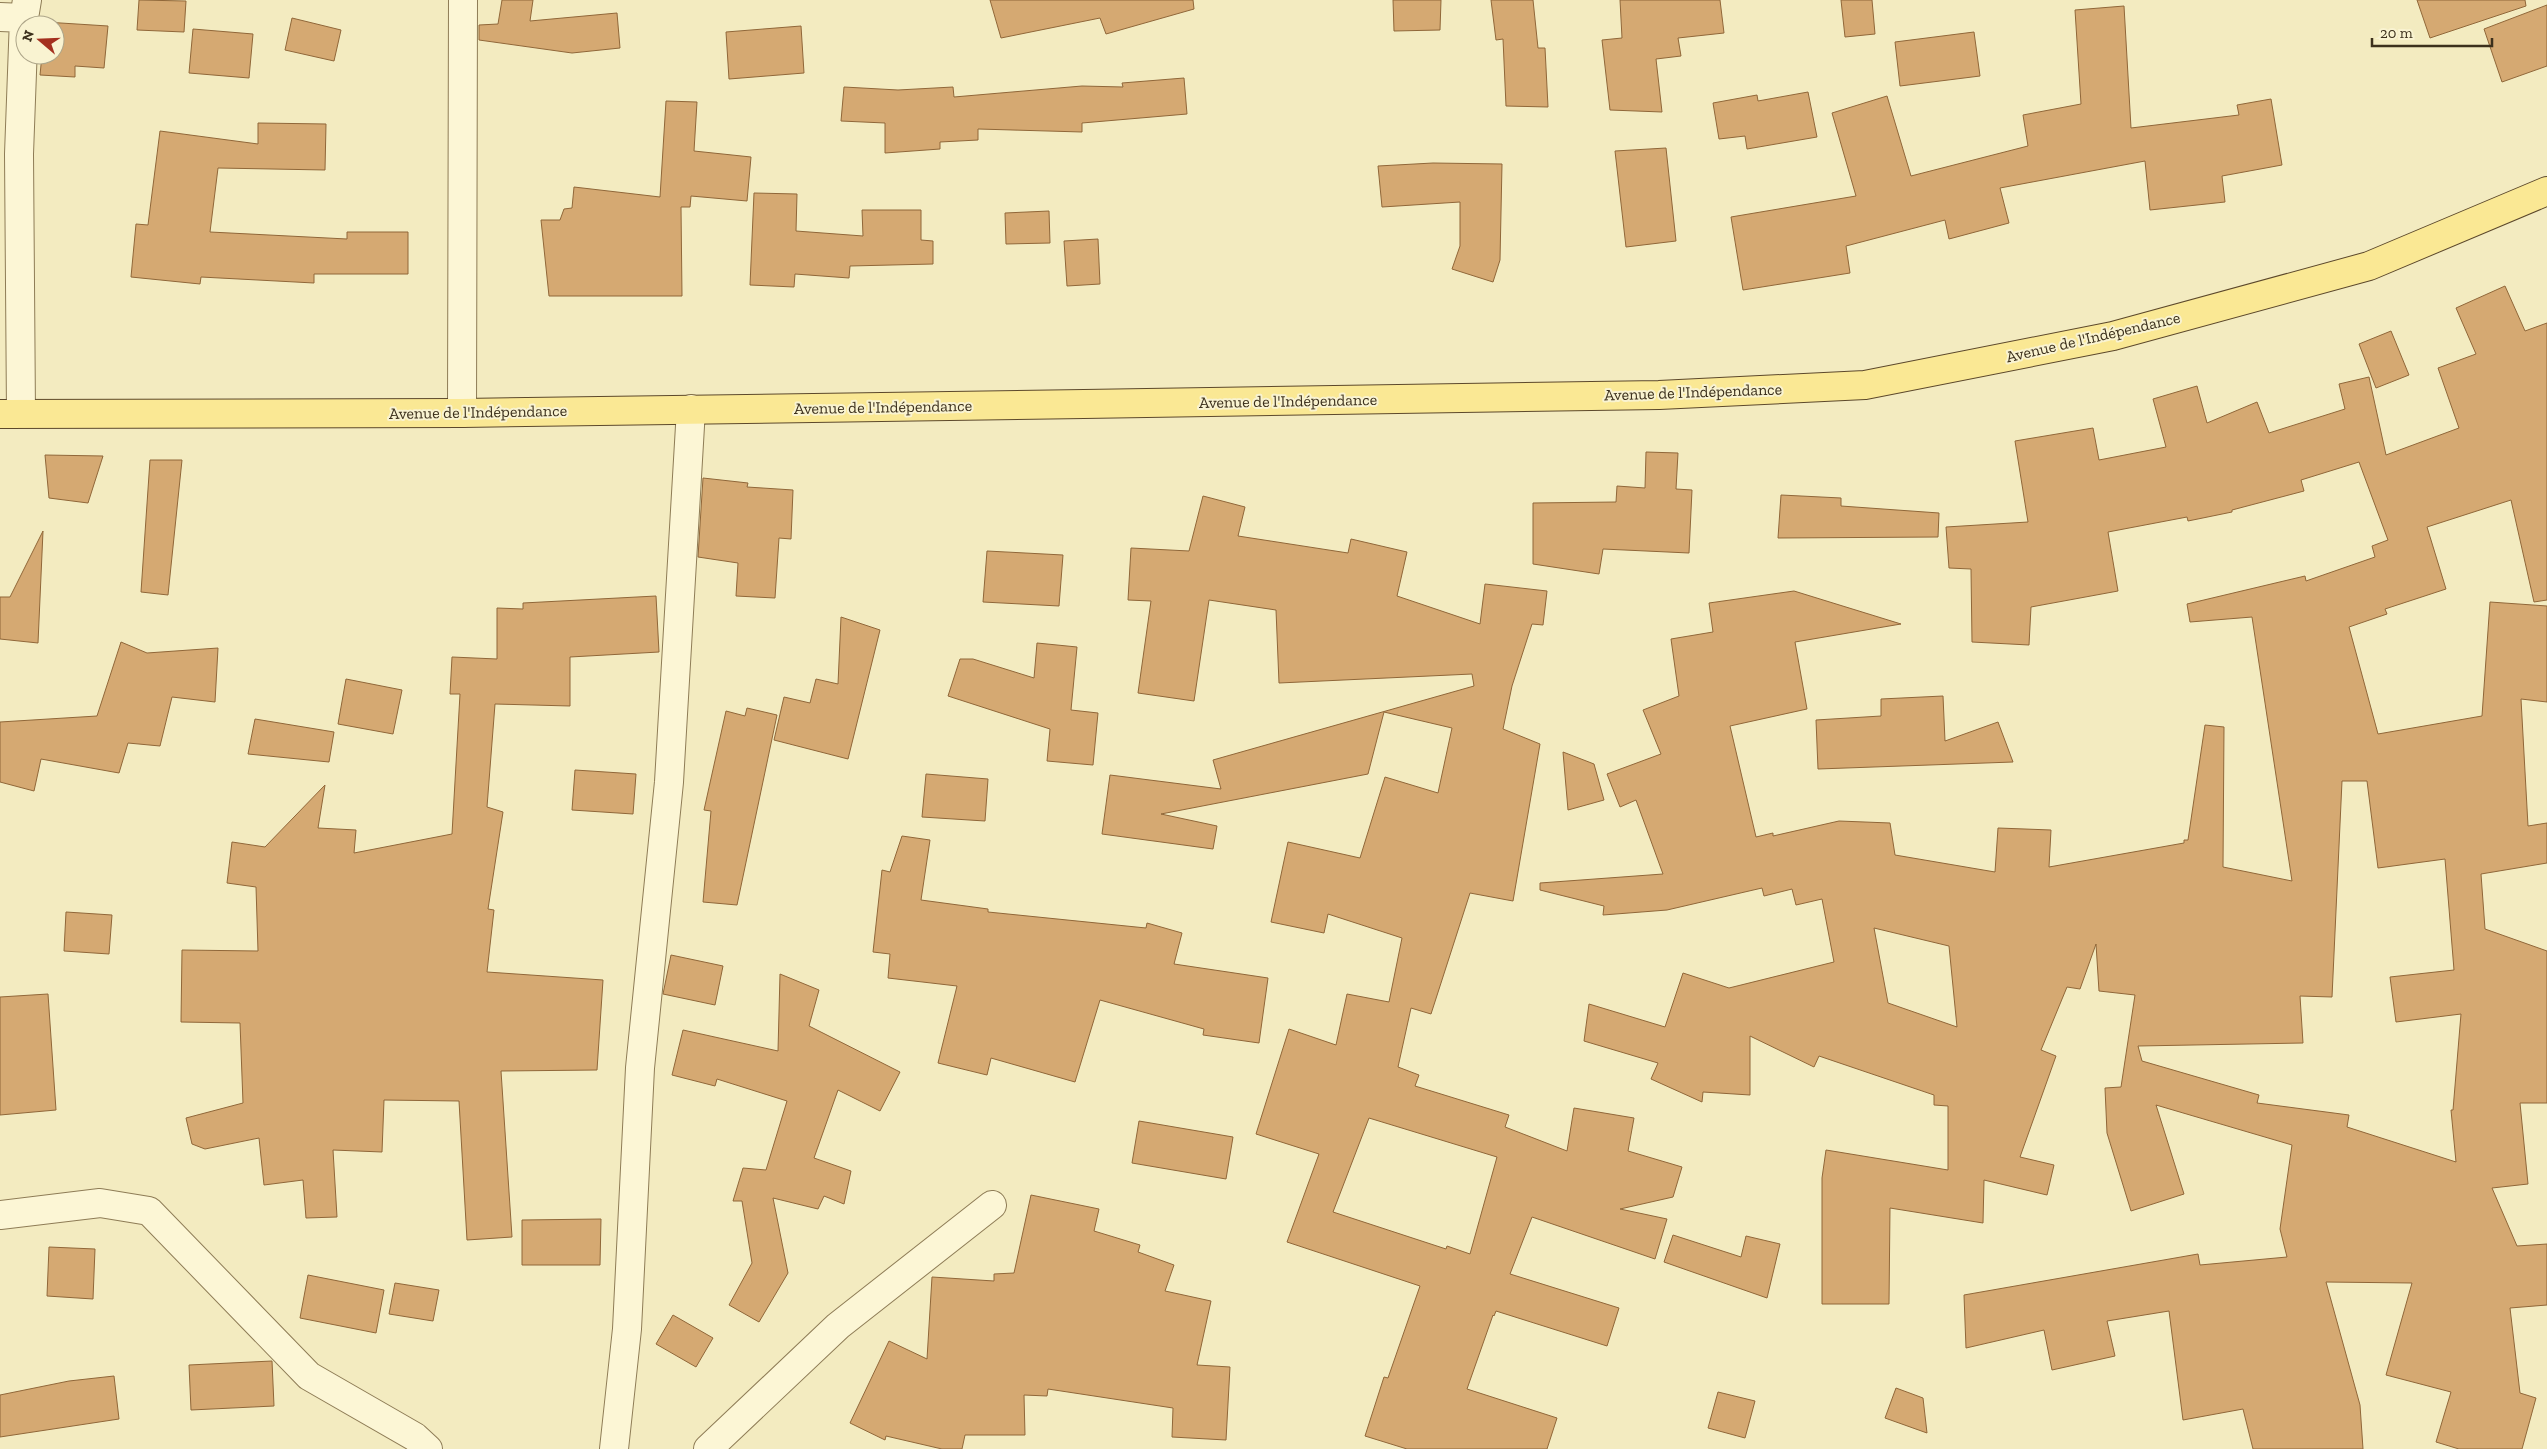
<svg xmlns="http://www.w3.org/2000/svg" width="2547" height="1449" font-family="'Zilla Slab',serif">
  <rect width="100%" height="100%" fill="#f3ebc0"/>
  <path fill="#d5a972" stroke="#906739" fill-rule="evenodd" d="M 139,0 L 186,1 L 184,32 L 137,30 Z
    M 502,0 L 533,0 L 530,21 L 617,13 L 620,48 L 572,53 L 479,40 L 479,25 L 498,24 Z
    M 990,0 L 1193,0 L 1194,9 L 1106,34 L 1100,18 L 1001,38 Z
    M 1393,0 L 1441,0 L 1440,30 L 1394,31 Z
    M 1491,0 L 1533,0 L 1538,48 L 1545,48 L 1548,107 L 1506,106 L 1503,39 L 1496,40 Z
    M 1620,0 L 1720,0 L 1724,33 L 1678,38 L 1681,56 L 1656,59 L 1662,112 L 1610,110 L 1602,40 L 1622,38 Z
    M 1841,0 L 1872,0 L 1875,34 L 1845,37 Z
    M 2417,0 L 2525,0 L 2526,6 L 2430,38 Z
    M 2547,5 L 2547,66 L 2502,82 L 2484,29 Z
    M 2124,6 L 2131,128 L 2239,115 L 2237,105 L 2271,99 L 2282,165 L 2222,176 L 2225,202 L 2150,210 L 2145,161 L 2000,188 L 2009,223 L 1949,239 L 1945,220 L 1846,246 L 1850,273 L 1743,290 L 1731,217 L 1856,196 L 1832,113 L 1887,96 L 1911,176 L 2028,146 L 2023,115 L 2081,104 L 2075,10 Z
    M 292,18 L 341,30 L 334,61 L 285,50 Z
    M 45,22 L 108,26 L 104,68 L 75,66 L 75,77 L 40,75 L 42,55 L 55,55 L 55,25 L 45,25 Z
    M 801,26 L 804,73 L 729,79 L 726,32 Z
    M 193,29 L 253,34 L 249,78 L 189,73 Z
    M 1974,32 L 1980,76 L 1900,86 L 1895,42 Z
    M 1184,78 L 1187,114 L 1082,123 L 1082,132 L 978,129 L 978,140 L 940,142 L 940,149 L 885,153 L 885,123 L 841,121 L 844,87 L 898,90 L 953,87 L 954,97 L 1082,86 L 1123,87 L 1122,83 Z
    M 1808,92 L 1817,137 L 1747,149 L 1745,136 L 1719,139 L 1713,103 L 1757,95 L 1758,101 Z
    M 666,101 L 697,102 L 694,151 L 751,157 L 747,201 L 691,196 L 690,207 L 681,207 L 682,296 L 549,296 L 541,220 L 560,220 L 564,209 L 572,208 L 574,187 L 660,197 Z
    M 258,123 L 326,124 L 325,170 L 218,168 L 210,232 L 347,239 L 347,232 L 408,232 L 408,274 L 314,274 L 314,283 L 201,277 L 200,284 L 131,277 L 136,224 L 148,225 L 160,131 L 258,144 Z
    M 1666,148 L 1676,241 L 1626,247 L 1615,151 Z
    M 1433,163 L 1502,164 L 1500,260 L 1493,282 L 1452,269 L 1460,246 L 1460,202 L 1382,207 L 1378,166 Z
    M 754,193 L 797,194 L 796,231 L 863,236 L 862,210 L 921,210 L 921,240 L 933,241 L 933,264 L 850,266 L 849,278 L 795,274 L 794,287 L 750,285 Z
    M 1049,211 L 1050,243 L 1006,244 L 1005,213 Z
    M 1098,239 L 1100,284 L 1067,286 L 1064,241 Z
    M 2505,286 L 2525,331 L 2547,323 L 2547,600 L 2534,602 L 2511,500 L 2427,527 L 2446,589 L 2385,609 L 2387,614 L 2349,627 L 2378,734 L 2482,716 L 2490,602 L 2547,606 L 2547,702 L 2521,699 L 2528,826 L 2547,823 L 2547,863 L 2481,874 L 2485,929 L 2547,951 L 2547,1103 L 2520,1103 L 2528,1184 L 2492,1188 L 2517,1246 L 2547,1244 L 2547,1305 L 2510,1308 L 2520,1393 L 2536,1398 L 2522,1449 L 2459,1449 L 2436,1442 L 2451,1392 L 2386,1375 L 2412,1283 L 2326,1282 L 2360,1405 L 2363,1449 L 2253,1449 L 2243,1409 L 2183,1420 L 2169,1311 L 2107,1321 L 2115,1356 L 2052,1370 L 2044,1330 L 1966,1348 L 1964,1295 L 2198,1254 L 2200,1265 L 2287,1257 L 2280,1229 L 2292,1145 L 2156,1105 L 2184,1194 L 2131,1211 L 2107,1133 L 2105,1088 L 2121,1087 L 2135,995 L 2099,991 L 2096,944 L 2080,989 L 2067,987 L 2041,1050 L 2056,1056 L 2020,1157 L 2054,1165 L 2047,1195 L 1984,1180 L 1983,1223 L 1890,1208 L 1889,1304 L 1822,1304 L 1822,1178 L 1826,1150 L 1948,1170 L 1948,1106 L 1934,1105 L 1934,1095 L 1819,1056 L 1814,1067 L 1750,1036 L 1750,1095 L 1703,1092 L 1702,1102 L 1651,1079 L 1658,1063 L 1584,1041 L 1589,1004 L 1665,1027 L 1683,973 L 1729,988 L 1834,962 L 1822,899 L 1796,905 L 1792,889 L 1764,896 L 1762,888 L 1667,910 L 1603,915 L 1604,906 L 1540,890 L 1540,883 L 1663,874 L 1636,800 L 1620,807 L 1607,774 L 1661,754 L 1643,710 L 1679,696 L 1671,639 L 1713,632 L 1709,603 L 1794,591 L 1901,624 L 1795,642 L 1807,709 L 1730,726 L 1756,837 L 1773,833 L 1773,836 L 1839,821 L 1890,823 L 1895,855 L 1995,872 L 1998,828 L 2051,830 L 2049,867 L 2184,843 L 2184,840 L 2188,840 L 2205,725 L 2224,727 L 2223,867 L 2292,881 L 2252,617 L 2190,622 L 2187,604 L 2305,576 L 2306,581 L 2375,557 L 2372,546 L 2388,540 L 2359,462 L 2301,480 L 2304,491 L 2232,510 L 2232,512 L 2188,521 L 2187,517 L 2108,532 L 2118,591 L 2031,607 L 2029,645 L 1972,642 L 1971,569 L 1949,568 L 1946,527 L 2028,522 L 2015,441 L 2093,428 L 2099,460 L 2166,447 L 2153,399 L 2197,386 L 2207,423 L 2257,402 L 2269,433 L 2345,409 L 2339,384 L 2369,377 L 2386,455 L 2459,428 L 2438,368 L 2476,354 L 2456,308 ZM 2342,781 L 2367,781 L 2378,868 L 2445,859 L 2454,970 L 2390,977 L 2396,1022 L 2461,1014 L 2453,1110 L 2451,1110 L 2456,1162 L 2347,1127 L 2349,1115 L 2257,1103 L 2259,1095 L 2142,1061 L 2138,1046 L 2303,1043 L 2300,996 L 2332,997 ZM 1874,928 L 1949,946 L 1957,1027 L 1888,1003 Z
    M 2391,331 L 2409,375 L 2376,388 L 2359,344 Z
    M 1646,452 L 1678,453 L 1676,489 L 1692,490 L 1689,553 L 1603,549 L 1599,574 L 1533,564 L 1533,503 L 1616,502 L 1617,486 L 1645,488 Z
    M 45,455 L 103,456 L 88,503 L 49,498 Z
    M 150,460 L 182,460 L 168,595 L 141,592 Z
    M 703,478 L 748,483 L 747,487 L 793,490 L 791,539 L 779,538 L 775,598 L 736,596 L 738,563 L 698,557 Z
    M 1781,495 L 1841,498 L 1841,506 L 1939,513 L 1938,537 L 1778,538 Z
    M 1203,496 L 1245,507 L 1238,536 L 1348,553 L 1351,539 L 1407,552 L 1397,596 L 1480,624 L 1485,584 L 1547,591 L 1543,625 L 1532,624 L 1512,686 L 1503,729 L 1540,744 L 1513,901 L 1470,893 L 1431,1014 L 1411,1008 L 1398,1067 L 1419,1075 L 1415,1086 L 1509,1115 L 1505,1127 L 1567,1151 L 1574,1108 L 1634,1118 L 1628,1151 L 1682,1167 L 1673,1197 L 1620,1209 L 1667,1219 L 1655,1259 L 1532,1217 L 1510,1274 L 1619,1308 L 1607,1346 L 1496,1311 L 1494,1316 L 1493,1315 L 1467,1389 L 1557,1418 L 1547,1449 L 1407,1449 L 1365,1436 L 1384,1377 L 1388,1378 L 1420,1286 L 1287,1242 L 1319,1154 L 1256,1134 L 1289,1029 L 1336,1045 L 1347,994 L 1389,1002 L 1402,938 L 1328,914 L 1324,933 L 1271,922 L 1288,842 L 1360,858 L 1385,777 L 1438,793 L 1452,728 L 1384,712 L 1368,774 L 1161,814 L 1217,826 L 1213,849 L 1102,834 L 1110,775 L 1221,789 L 1213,760 L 1474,686 L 1472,674 L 1279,683 L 1276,610 L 1209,600 L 1194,701 L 1138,693 L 1151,601 L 1128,600 L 1131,548 L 1189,551 ZM 1369,1118 L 1497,1157 L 1470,1254 L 1447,1246 L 1446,1249 L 1333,1212 Z
    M 43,531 L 38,643 L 0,639 L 0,597 L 10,597 Z
    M 987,551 L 1063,555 L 1059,606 L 983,602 Z
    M 656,596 L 659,652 L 570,657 L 570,706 L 495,704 L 487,807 L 503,812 L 488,909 L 494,910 L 487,972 L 603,980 L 597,1070 L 501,1071 L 512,1237 L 467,1240 L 459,1101 L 384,1100 L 382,1152 L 333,1150 L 337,1217 L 306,1218 L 303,1180 L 264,1185 L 259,1138 L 205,1149 L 192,1144 L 186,1118 L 243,1103 L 240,1023 L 181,1022 L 182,950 L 258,951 L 256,887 L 227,883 L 232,842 L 265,847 L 325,785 L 318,828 L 356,830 L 354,853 L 452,834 L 460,694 L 450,694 L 452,657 L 497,659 L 497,608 L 523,609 L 523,603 Z
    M 841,617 L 880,630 L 848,759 L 774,740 L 784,697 L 810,703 L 816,679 L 838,684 Z
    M 121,642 L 147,653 L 218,648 L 215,702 L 172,697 L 160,746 L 128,743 L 119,773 L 41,759 L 34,791 L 0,782 L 0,722 L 97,716 Z
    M 1037,643 L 1077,647 L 1071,710 L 1098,713 L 1093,765 L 1047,761 L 1050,729 L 948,696 L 960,659 L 973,659 L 1034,678 Z
    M 346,679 L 402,690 L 393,734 L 338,724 Z
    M 1943,696 L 1945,741 L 1998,722 L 2013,762 L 1818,769 L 1816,720 L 1881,716 L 1881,699 Z
    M 747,708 L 777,715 L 737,905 L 703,902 L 711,811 L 704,810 L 726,711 L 745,716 Z
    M 255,719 L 334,732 L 329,762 L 248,754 Z
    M 1563,752 L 1594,764 L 1604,800 L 1568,810 Z
    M 575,770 L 636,774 L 633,814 L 572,810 Z
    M 926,774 L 988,779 L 985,821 L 922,817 Z
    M 902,836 L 930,840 L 921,900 L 988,909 L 988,912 L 1146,928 L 1147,923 L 1182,933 L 1174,964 L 1268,978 L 1259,1043 L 1203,1035 L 1204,1029 L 1100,1000 L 1075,1082 L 991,1058 L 987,1075 L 938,1063 L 957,986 L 888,978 L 890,954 L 873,952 L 882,870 L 890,872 Z
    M 66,912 L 112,915 L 109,954 L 64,951 Z
    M 671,955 L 723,966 L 715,1005 L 663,994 Z
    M 780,974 L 819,990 L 809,1026 L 900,1072 L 880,1111 L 838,1090 L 814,1158 L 851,1171 L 844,1204 L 824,1196 L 818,1209 L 773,1198 L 788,1273 L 759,1322 L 729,1305 L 752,1263 L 742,1201 L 733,1201 L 743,1168 L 766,1170 L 787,1101 L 717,1079 L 715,1086 L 672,1075 L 683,1030 L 778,1051 Z
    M 48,994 L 56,1110 L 0,1115 L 0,997 Z
    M 1139,1121 L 1233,1137 L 1226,1179 L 1132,1163 Z
    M 1031,1195 L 1099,1209 L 1094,1231 L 1140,1245 L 1138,1252 L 1174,1265 L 1165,1291 L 1211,1301 L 1197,1365 L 1230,1367 L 1226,1440 L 1172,1437 L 1173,1408 L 1048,1389 L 1047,1396 L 1024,1395 L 1025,1435 L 965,1435 L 962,1449 L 942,1449 L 886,1436 L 885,1440 L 850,1423 L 889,1341 L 927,1359 L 932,1277 L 994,1281 L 994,1274 L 1014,1273 Z
    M 601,1219 L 600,1265 L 522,1265 L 522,1220 Z
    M 1673,1235 L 1741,1257 L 1746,1236 L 1780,1244 L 1767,1298 L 1664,1262 Z
    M 49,1247 L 95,1249 L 93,1299 L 47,1296 Z
    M 308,1275 L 384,1290 L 376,1333 L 300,1318 Z
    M 395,1283 L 439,1290 L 433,1321 L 389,1314 Z
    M 673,1315 L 713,1338 L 696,1367 L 656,1344 Z
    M 272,1361 L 274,1406 L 191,1410 L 189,1365 Z
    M 114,1376 L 119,1419 L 0,1437 L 0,1395 L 69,1381 Z
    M 1896,1388 L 1923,1398 L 1927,1433 L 1885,1418 Z
    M 1718,1392 L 1755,1401 L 1745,1438 L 1708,1428 Z"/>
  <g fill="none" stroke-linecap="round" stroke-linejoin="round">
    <g stroke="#8e7c56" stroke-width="30">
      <path id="street" d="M 0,17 L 24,18
        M 21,413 L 19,154 L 24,18 L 27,0
        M 462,413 L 463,0
        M 0,1215 L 100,1203 L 149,1211 L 309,1376 L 415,1437 L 428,1449
        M 614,1449 L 627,1329 L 640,1068 L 669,782 L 691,409
        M 708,1449 L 838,1326 L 992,1205"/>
    </g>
    <g stroke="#5c482b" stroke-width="30">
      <path id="primary" d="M 0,414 L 462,413 L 1084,404 L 1659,395 L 1865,385 L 2113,336 L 2369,266 L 2547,191"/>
    </g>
    <use href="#street" stroke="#fcf6d5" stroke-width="28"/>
    <use href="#primary" stroke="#fae894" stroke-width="28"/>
  </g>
  <g text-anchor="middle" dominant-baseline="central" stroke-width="4" stroke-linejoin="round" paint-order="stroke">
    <g font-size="16" fill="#3c301c" stroke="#f9f3d1">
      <text transform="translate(2093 337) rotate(-13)">Avenue de l'Indépendance</text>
      <text transform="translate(1693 392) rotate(-2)">Avenue de l'Indépendance</text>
      <text transform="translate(1288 401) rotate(-1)">Avenue de l'Indépendance</text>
      <text transform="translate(883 407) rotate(-1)">Avenue de l'Indépendance</text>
      <text transform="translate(478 412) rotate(-1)">Avenue de l'Indépendance</text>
    </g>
  </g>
  <g transform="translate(40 40) rotate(289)"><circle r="24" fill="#f9f3d1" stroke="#ada589"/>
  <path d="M0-4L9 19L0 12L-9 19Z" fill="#a4301f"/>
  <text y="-8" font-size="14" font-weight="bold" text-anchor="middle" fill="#3c301c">N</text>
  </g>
  <path d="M2372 38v8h120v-8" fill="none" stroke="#3c301c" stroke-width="2.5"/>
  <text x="2380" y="38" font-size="15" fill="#3c301c" stroke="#f9f3d1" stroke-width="4" paint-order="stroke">20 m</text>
</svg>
